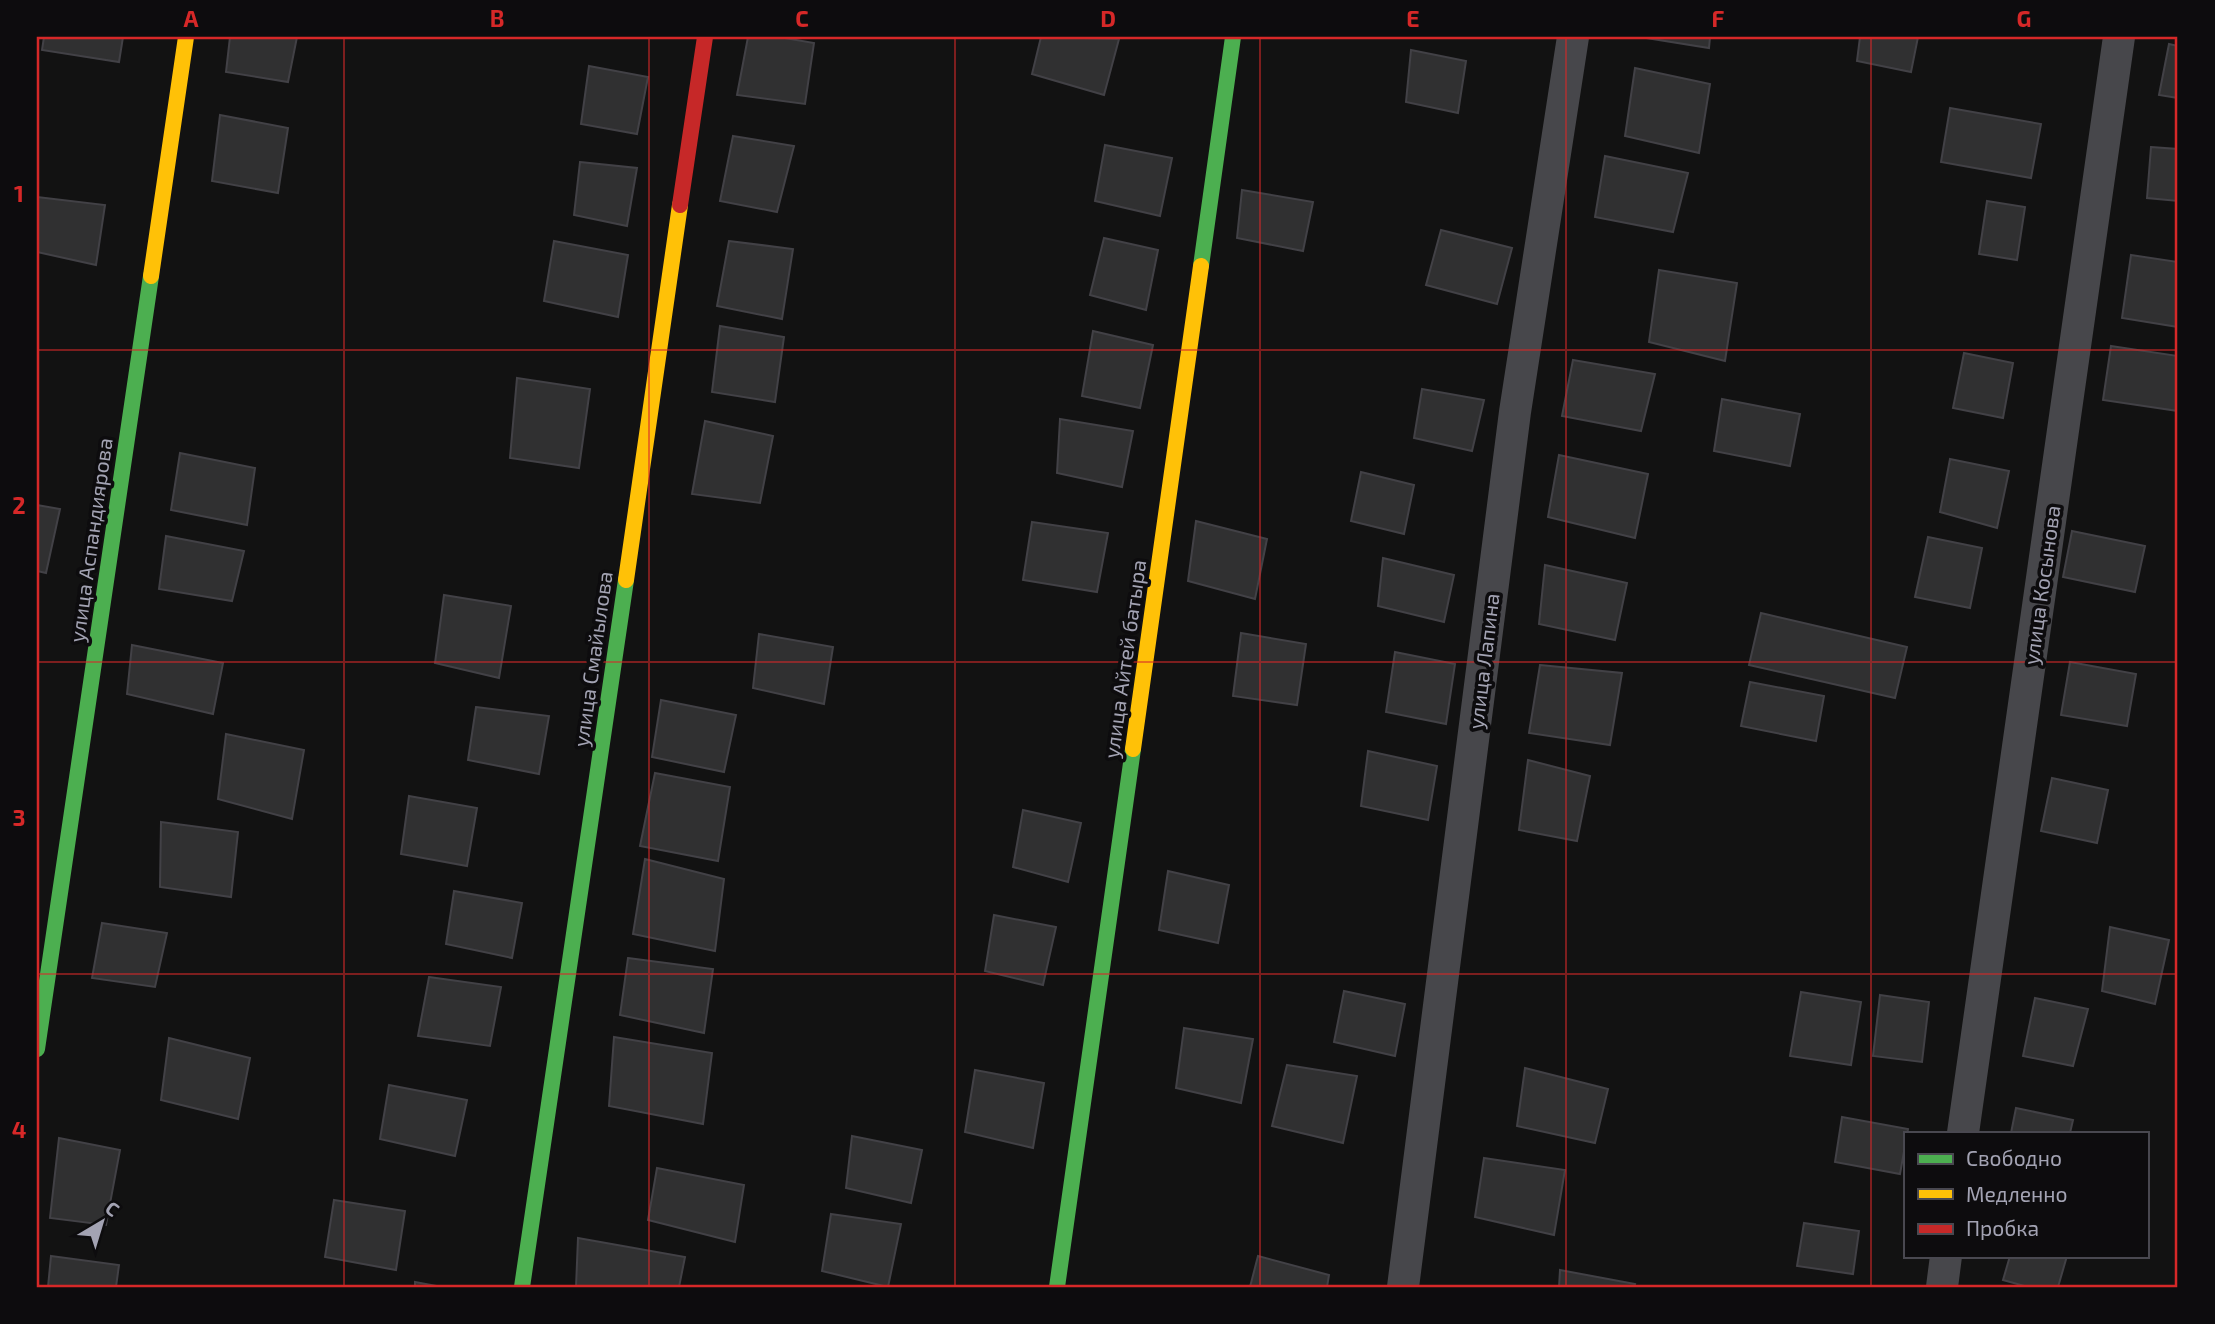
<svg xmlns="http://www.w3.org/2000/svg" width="2215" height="1324" font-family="'Exo 2',sans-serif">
  <rect width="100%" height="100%" fill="#121212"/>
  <path fill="#303031" stroke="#424146" stroke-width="2" d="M 44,37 L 123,37 L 119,62 L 42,50 Z
    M 230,37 L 297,37 L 288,82 L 226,72 Z
    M 748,37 L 779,37 L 814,43 L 805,104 L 737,95 Z
    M 1041,37 L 1119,39 L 1104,95 L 1032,74 Z
    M 1640,37 L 1710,37 L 1709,48 Z
    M 1860,37 L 1918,37 L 1911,72 L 1857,61 Z
    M 2169,44 L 2178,46 L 2178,98 L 2159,95 Z
    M 1411,50 L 1466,61 L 1458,113 L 1406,102 Z
    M 589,66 L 648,77 L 637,134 L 581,124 Z
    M 1635,68 L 1710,84 L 1699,153 L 1625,136 Z
    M 1950,108 L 2041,124 L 2031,178 L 1941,162 Z
    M 220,115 L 288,128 L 278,193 L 212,181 Z
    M 733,136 L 794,146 L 777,212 L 720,201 Z
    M 1105,145 L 1172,158 L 1160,216 L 1095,201 Z
    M 2151,147 L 2178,149 L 2178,201 L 2147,198 Z
    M 1605,156 L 1688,173 L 1673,232 L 1595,217 Z
    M 580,162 L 637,168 L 627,226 L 574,215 Z
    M 1242,190 L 1313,202 L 1303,251 L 1237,238 Z
    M 37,197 L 105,205 L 96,265 L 37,252 Z
    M 1987,201 L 2025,207 L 2017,260 L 1979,254 Z
    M 1441,230 L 1512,248 L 1497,304 L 1426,285 Z
    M 1104,238 L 1158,250 L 1146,310 L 1090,295 Z
    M 554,241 L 628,255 L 618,317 L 544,301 Z
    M 729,241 L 793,249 L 782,319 L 717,306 Z
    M 2131,255 L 2178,262 L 2178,327 L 2122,318 Z
    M 1659,270 L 1737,283 L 1725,361 L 1649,342 Z
    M 720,326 L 784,337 L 775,402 L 712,392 Z
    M 1093,331 L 1153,345 L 1140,408 L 1082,396 Z
    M 2111,346 L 2178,356 L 2178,411 L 2103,400 Z
    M 1964,353 L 2013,363 L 2003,418 L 1953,408 Z
    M 1573,360 L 1655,374 L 1641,431 L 1562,416 Z
    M 517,378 L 590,389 L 579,468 L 510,458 Z
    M 1422,389 L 1484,400 L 1472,451 L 1414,438 Z
    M 1722,399 L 1800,414 L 1790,466 L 1714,451 Z
    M 1060,419 L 1133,431 L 1122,487 L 1057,473 Z
    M 705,421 L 773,436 L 760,503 L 692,494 Z
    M 180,453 L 255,468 L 247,525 L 171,510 Z
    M 1559,455 L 1648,474 L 1635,538 L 1548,517 Z
    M 1950,459 L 2009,471 L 1997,528 L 1940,512 Z
    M 1361,472 L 1414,485 L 1404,534 L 1351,521 Z
    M 37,505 L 60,509 L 46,573 L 37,571 Z
    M 1196,521 L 1267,539 L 1255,599 L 1188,581 Z
    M 1032,522 L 1108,533 L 1097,592 L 1023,580 Z
    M 2072,531 L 2145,546 L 2135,592 L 2063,577 Z
    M 166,536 L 244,551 L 232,601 L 159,589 Z
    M 1928,537 L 1982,548 L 1970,608 L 1915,597 Z
    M 1383,558 L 1454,575 L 1444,622 L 1378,606 Z
    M 1545,565 L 1627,583 L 1615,640 L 1539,624 Z
    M 444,595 L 511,606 L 499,678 L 435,663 Z
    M 1761,613 L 1907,647 L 1895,698 L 1749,665 Z
    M 1241,633 L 1306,644 L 1297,705 L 1233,696 Z
    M 759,634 L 833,647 L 824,704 L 753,688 Z
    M 132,645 L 223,663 L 213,714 L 127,694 Z
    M 1395,652 L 1455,664 L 1446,724 L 1386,712 Z
    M 2070,662 L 2136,674 L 2127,726 L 2061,715 Z
    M 1540,665 L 1622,673 L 1610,745 L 1529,733 Z
    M 1750,682 L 1824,696 L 1816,741 L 1741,726 Z
    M 661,700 L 736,715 L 724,772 L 652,757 Z
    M 476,707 L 549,716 L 539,774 L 468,760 Z
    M 226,734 L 304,750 L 292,819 L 218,799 Z
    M 1368,751 L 1437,766 L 1428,820 L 1361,806 Z
    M 1528,760 L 1590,776 L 1577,841 L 1519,830 Z
    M 655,773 L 730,787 L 718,861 L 640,846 Z
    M 2052,778 L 2108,790 L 2097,843 L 2041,831 Z
    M 409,796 L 477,808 L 467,866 L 401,854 Z
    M 1023,810 L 1081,823 L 1068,882 L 1013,867 Z
    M 161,822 L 238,832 L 231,897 L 160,887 Z
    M 645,859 L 724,879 L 715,951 L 633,934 Z
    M 1168,871 L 1229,885 L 1218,943 L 1159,930 Z
    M 454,891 L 522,903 L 512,958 L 446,944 Z
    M 994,915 L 1056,927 L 1043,985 L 985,971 Z
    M 102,923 L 167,933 L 155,987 L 92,978 Z
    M 2110,927 L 2169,940 L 2155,1004 L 2102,991 Z
    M 628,958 L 713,969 L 704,1033 L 620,1015 Z
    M 429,977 L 501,987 L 490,1046 L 418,1036 Z
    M 1344,991 L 1405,1004 L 1395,1056 L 1334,1042 Z
    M 1801,992 L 1861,1002 L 1851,1065 L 1790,1056 Z
    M 1880,995 L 1929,1002 L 1922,1062 L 1873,1056 Z
    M 2035,998 L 2088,1009 L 2073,1066 L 2023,1056 Z
    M 1184,1028 L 1253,1039 L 1241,1103 L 1176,1088 Z
    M 614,1037 L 712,1053 L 703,1124 L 609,1106 Z
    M 169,1038 L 250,1058 L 238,1119 L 161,1100 Z
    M 1287,1065 L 1357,1076 L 1343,1143 L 1272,1126 Z
    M 1525,1068 L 1608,1089 L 1595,1143 L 1517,1126 Z
    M 975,1070 L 1044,1083 L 1033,1148 L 965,1132 Z
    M 389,1085 L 467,1100 L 455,1156 L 380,1139 Z
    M 2016,1108 L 2073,1120 L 2070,1133 L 2011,1133 Z
    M 1842,1117 L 1908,1129 L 1900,1174 L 1835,1162 Z
    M 852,1136 L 922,1150 L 911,1203 L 846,1188 Z
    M 59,1138 L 120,1150 L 106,1225 L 50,1218 Z
    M 1484,1158 L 1565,1170 L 1554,1235 L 1475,1217 Z
    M 657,1168 L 744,1185 L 735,1242 L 648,1220 Z
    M 334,1200 L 405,1211 L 396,1270 L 325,1257 Z
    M 831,1214 L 901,1224 L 888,1287 L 822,1271 Z
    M 1804,1223 L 1859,1231 L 1853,1274 L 1797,1266 Z
    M 578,1238 L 685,1257 L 679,1287 L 576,1287 Z
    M 51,1256 L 119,1265 L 116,1287 L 48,1287 Z
    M 1258,1256 L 1329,1275 L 1327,1287 L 1250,1287 Z
    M 2010,1256 L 2067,1256 L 2058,1287 L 2028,1287 L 2003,1280 Z
    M 1560,1270 L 1635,1284 L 1634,1287 L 1559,1287 Z
    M 415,1282 L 442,1287 L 415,1287 Z"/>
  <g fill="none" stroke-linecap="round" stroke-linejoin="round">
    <path stroke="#47474b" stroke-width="32" d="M 1963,1133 L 2119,37
      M 1403,1287 L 1515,412 L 1573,37
      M 1942,1287 L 1946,1256"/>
    <path stroke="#4caf50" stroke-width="16" d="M 1201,266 L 1233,37
      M 37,1049 L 151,276
      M 522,1287 L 626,580
      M 1057,1287 L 1133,749"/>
    <path stroke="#ffc107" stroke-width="16" d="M 151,276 L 186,37
      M 626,580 L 680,205
      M 1133,749 L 1201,266"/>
    <path stroke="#c62828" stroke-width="16" d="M 680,205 L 705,37"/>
  </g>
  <path fill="none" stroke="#d62828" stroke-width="2" stroke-opacity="0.55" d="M 344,37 L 344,1287M 649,37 L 649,1287M 955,37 L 955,1287M 1260,37 L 1260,1287M 1566,37 L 1566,1287M 1871,37 L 1871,1287M 37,350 L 2178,350M 37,662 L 2178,662M 37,974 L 2178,974"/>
  <g text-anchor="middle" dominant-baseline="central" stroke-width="7" stroke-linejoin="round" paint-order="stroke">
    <g font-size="21" fill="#a3a3b3" stroke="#0d0c0e">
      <text transform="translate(90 540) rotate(-82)">улица Аспандиярова</text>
      <text transform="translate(2041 585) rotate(-82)">улица Косынова</text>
      <text transform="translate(592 659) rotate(-82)">улица Смайылова</text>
      <text transform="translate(1124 659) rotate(-82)">улица Айтей батыра</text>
      <text transform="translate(1483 661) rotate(-83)">улица Лапина</text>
    </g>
  </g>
  <rect width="2215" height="1324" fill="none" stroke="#0d0c0e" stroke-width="77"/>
  <rect x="1904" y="1132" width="245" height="126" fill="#0d0c0e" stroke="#494850" stroke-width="2"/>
  <rect x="1918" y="1154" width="35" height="10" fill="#4caf50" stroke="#494850" stroke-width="2"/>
  <text x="1966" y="1166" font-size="21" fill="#a3a3b3">Свободно</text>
  <rect x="1918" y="1189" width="35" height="10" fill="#ffc107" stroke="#494850" stroke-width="2"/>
  <text x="1966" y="1202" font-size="21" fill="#a3a3b3">Медленно</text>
  <rect x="1918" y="1224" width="35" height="10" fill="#c62828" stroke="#494850" stroke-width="2"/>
  <text x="1966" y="1236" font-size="21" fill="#a3a3b3">Пробка</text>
  <g transform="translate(102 1222) rotate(38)" stroke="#0d0c0e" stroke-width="5" paint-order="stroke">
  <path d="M0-5L12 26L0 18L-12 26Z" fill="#a3a3b3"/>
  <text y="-10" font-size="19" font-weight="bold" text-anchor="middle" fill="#a3a3b3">С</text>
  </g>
  <rect x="38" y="38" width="2138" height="1248" fill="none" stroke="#d62828" stroke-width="2.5"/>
  <g font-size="23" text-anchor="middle" font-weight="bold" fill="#d62828">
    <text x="191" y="27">A</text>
    <text x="497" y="27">B</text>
    <text x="802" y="27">C</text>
    <text x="1108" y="27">D</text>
    <text x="1413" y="27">E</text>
    <text x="1718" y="27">F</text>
    <text x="2024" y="27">G</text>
    <text x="19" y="202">1</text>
    <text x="19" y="514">2</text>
    <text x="19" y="826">3</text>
    <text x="19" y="1138">4</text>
  </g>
</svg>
